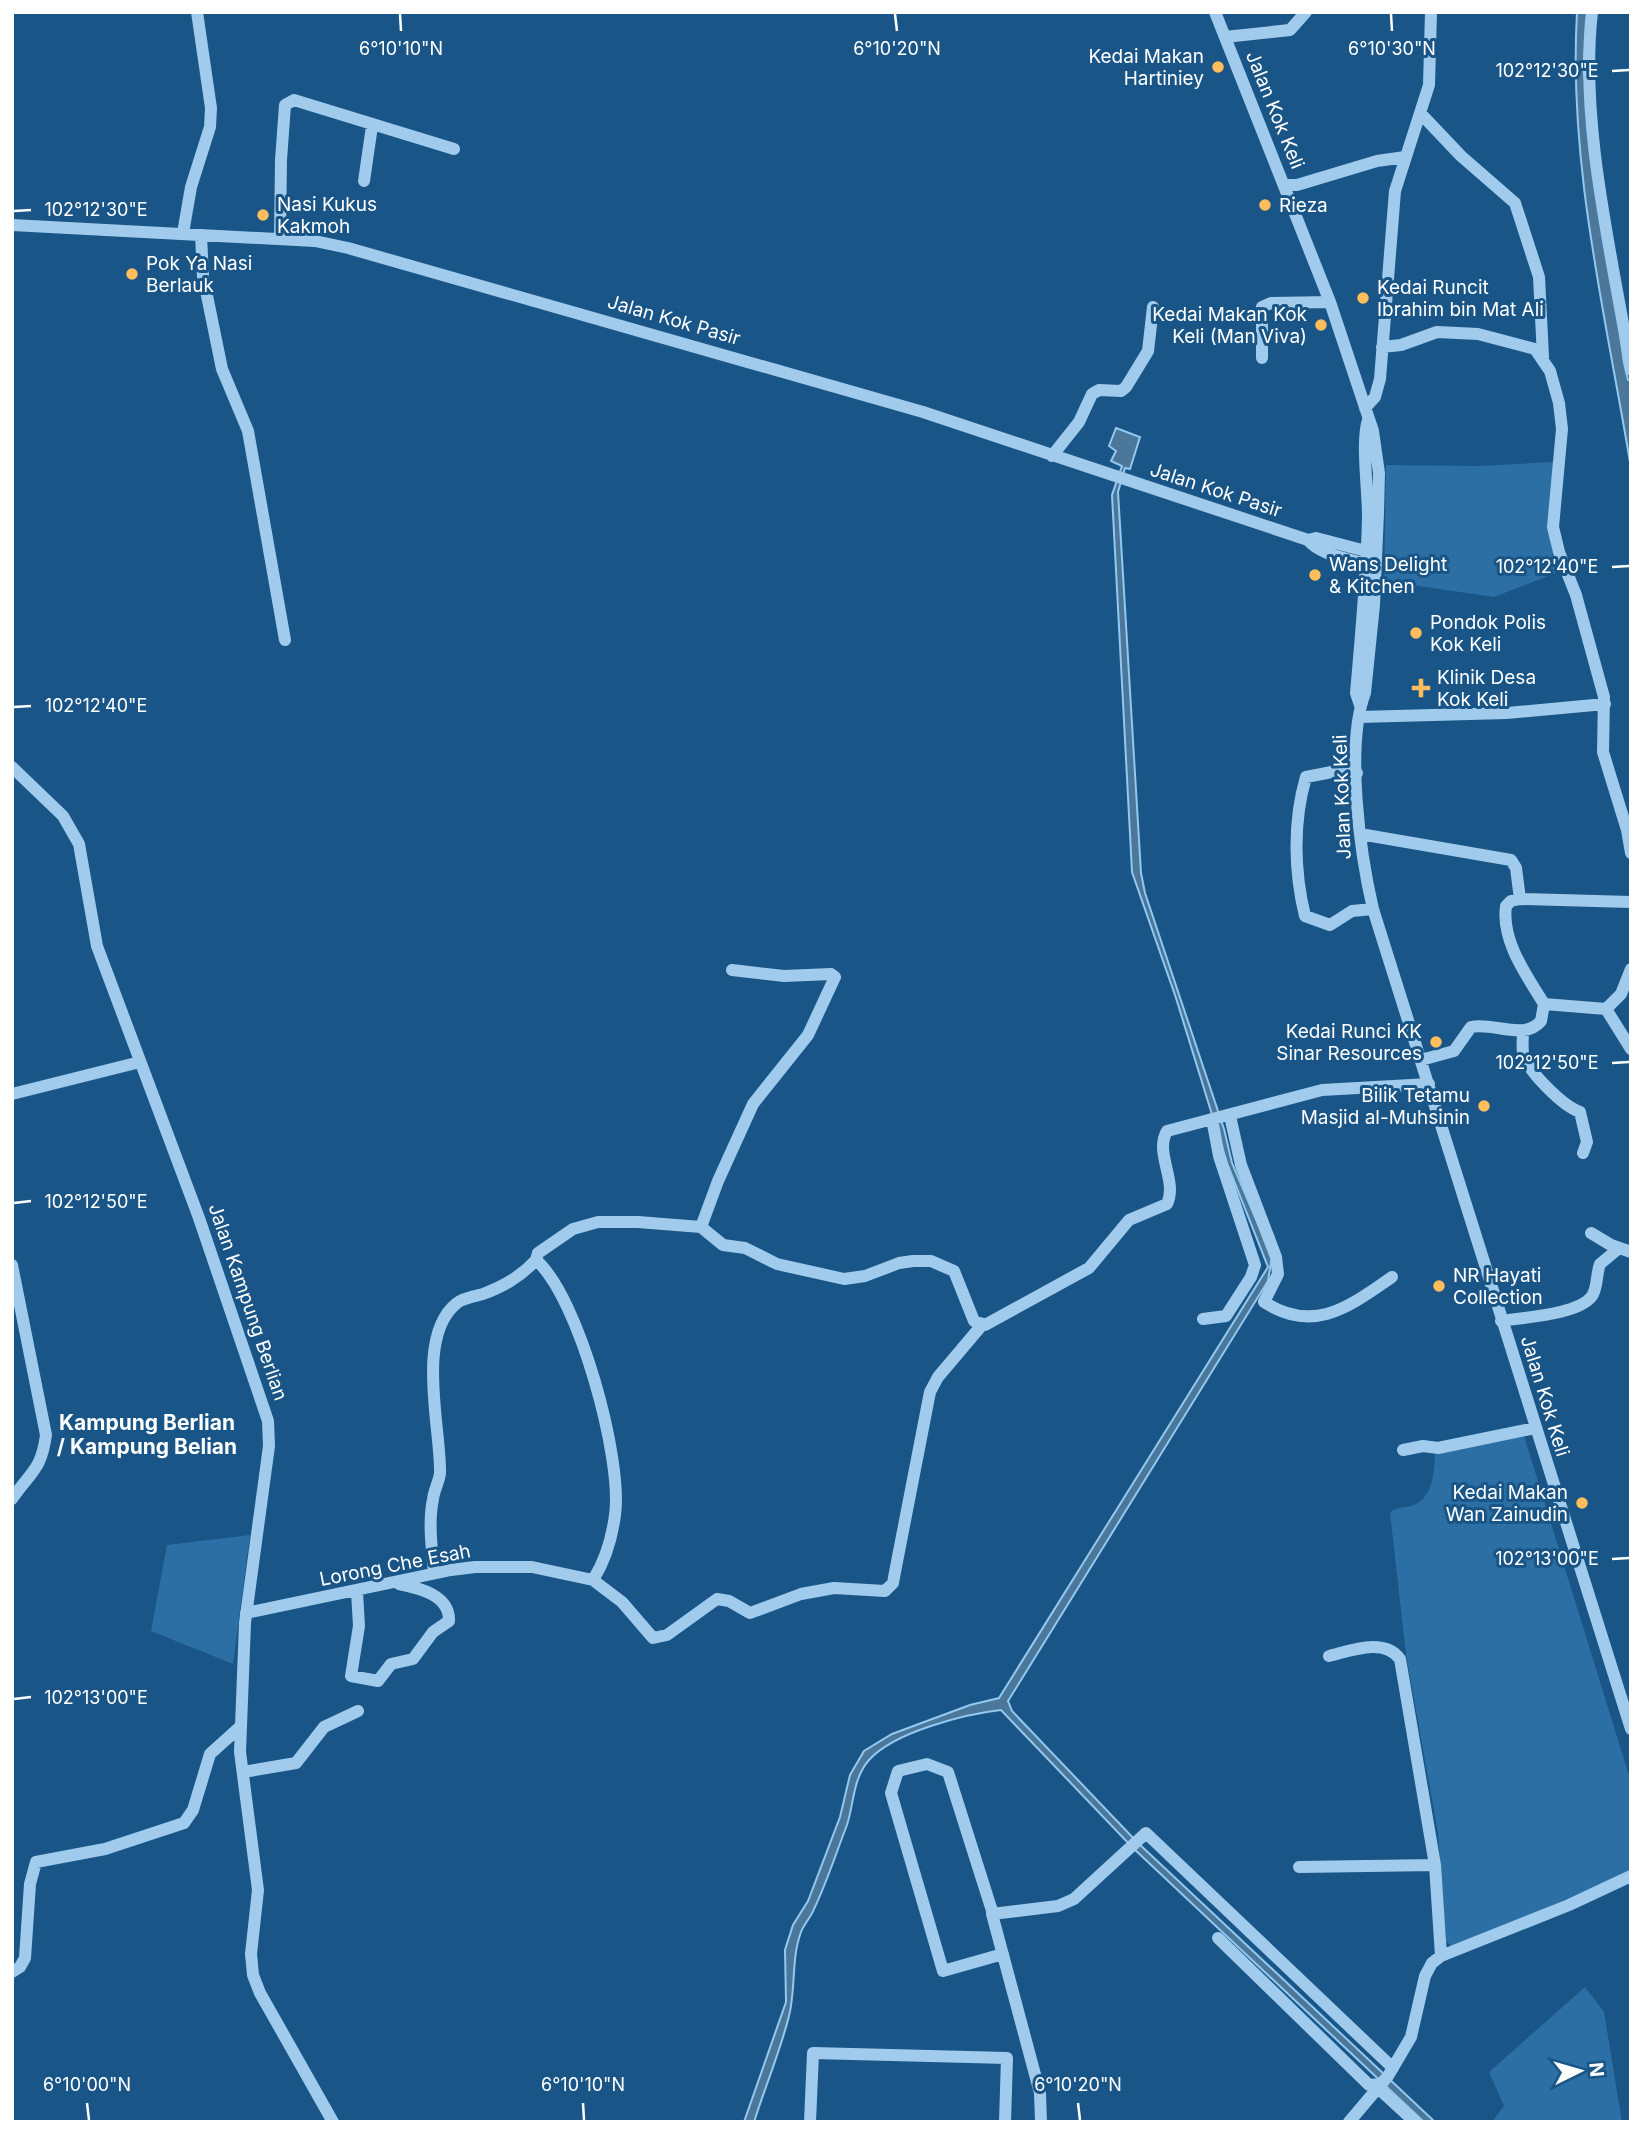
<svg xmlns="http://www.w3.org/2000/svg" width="1643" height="2134" font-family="Inter,sans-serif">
  <rect width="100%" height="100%" fill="#195586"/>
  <path fill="#2c6fa4" d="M 1555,462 L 1548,524 L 1556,573 L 1494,597 L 1384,581 L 1386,465 L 1477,466 Z
    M 1524,1436 L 1631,1782 L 1631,1871 L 1455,1948 L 1446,1942 L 1438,1833 L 1406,1654 L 1390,1513 C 1397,1505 1407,1509 1416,1504 C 1434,1494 1434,1471 1435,1453 Z
    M 250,1535 L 233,1664 L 151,1631 L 167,1545 Z
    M 1585,1987 L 1604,2012 L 1622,2122 L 1492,2122 L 1504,2106 L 1489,2072 Z"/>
  <path fill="#4b779b" stroke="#93c8ef" stroke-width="2" d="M 1577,12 L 1589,12 L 1583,67 L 1624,363 L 1628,380 L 1631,380 L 1631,468 C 1606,316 1568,166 1577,12 Z
    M 1116,428 L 1140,437 L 1130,469 L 1125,468 L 1118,492 L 1141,873 L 1145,893 L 1224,1129 L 1232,1163 L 1272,1257 L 1268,1281 L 1008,1701 L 1012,1711 L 1137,1842 L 1435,2122 L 1424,2122 L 1132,1847 L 1001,1710 C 965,1714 894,1732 869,1760 C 853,1778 854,1803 847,1825 C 836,1853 827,1882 814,1909 C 811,1917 804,1924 801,1932 C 791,1959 796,1988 789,2016 C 780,2052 765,2087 754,2122 L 744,2122 L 786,2002 L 785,1950 L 793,1925 L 808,1901 L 840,1817 L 850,1775 L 864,1751 L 892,1734 L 970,1705 L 999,1698 L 1268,1267 L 1227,1163 L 1176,998 L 1132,872 L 1112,495 L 1122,466 L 1111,461 L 1116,451 L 1109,446 Z"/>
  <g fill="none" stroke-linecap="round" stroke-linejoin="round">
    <path stroke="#a0cbec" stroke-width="12" d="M 1215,12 L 1330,302 L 1373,431 L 1379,473 L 1378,513 L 1374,605 L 1365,693 C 1345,746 1360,853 1373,909 L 1631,1729
      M 1592,12 C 1579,125 1613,258 1631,370
      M 1225,37 L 1290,30 L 1306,12
      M 1422,115 L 1461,156 L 1515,203 L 1539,277 L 1543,357
      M 364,181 L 372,126
      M 1285,185 L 1297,185 L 1377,161 L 1405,157
      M 12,225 L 315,241 L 348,248 L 923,412 L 1308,540 C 1320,555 1347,558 1365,564 L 1369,558
      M 183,233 L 191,187 L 210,127 L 211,108 L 197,12
      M 201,235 L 203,276 L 222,369 L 248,431 L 285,640
      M 280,239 L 281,160 L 285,105 L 294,100 L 454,149
      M 1382,347 L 1401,345 L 1437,332 L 1478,334 L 1535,349 L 1550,371 L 1559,403 L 1562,429 L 1553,527 L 1559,552 L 1576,595 L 1604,697 L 1603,752 L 1627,830 L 1631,829
      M 1262,358 L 1262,307 L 1271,303 L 1330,302
      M 1365,408 L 1375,397 L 1380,379 L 1395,191 L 1429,85 L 1431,12
      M 1052,456 L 1079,422 L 1092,394 L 1099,390 L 1121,391 L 1126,387 L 1148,351 L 1153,307
      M 1308,540 L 1316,538 L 1366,551 L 1369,557
      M 1360,705 L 1356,693 C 1361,634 1367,575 1368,516 C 1368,490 1361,441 1368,420
      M 1359,717 L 1507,713 L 1605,704
      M 12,767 L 63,816 L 79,844 L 97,946 L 199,1218 L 268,1421 L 269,1446 L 245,1623 L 240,1752 L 258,1890 L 251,1954 L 253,1975 L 260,1993 L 333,2122
      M 1357,773 L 1337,771 L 1306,777 C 1293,821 1294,871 1305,916 L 1330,925 L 1352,911 L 1373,909
      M 1627,830 L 1631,853
      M 1360,834 L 1511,860 L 1516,868 L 1520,899 L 1631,902
      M 1544,1004 L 1606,1009
      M 1606,1009 L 1621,994 L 1631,969
      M 1606,1009 L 1631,1049
      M 1523,1031 C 1523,1038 1522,1046 1523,1053 C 1527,1071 1563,1106 1580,1112 L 1587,1142 L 1583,1153
      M 1421,1060 L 1454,1051 L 1471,1027 C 1494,1022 1524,1041 1541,1021 L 1544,1004 C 1527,976 1501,941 1506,906 L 1511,901 L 1520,899
      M 12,1094 L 140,1062
      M 1230,1116 L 1241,1165 L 1276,1257 L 1278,1274 L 1264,1302 C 1315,1335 1351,1305 1392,1277
      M 701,1227 L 718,1181 L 753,1104 L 808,1035 L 835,977 L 831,974 L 784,976 L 732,970
      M 1591,1233 L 1611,1245 L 1631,1252
      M 12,1265 L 46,1435 C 41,1471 31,1471 12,1499
      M 1203,1319 L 1226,1316 L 1251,1277 L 1255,1265 L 1219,1156 L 1212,1119
      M 1501,1321 C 1524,1317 1578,1315 1592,1296 C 1598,1287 1596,1274 1600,1264 L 1618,1249
      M 1403,1450 L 1423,1446 L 1438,1448 L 1535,1428
      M 434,1573 C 432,1549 428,1523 433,1499 C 434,1490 439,1482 440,1473 C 441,1428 415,1336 457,1303 C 463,1298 475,1296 483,1294 C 504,1286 520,1277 536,1260
      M 593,1580 C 605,1561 612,1538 615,1515 C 623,1460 579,1297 536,1260 L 538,1253 L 573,1229 L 598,1222 L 638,1222 L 701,1227 L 723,1245 L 745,1248 L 777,1264 L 844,1279 L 865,1276 L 899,1263 L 913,1261 L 931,1261 L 954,1271 L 974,1321 L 985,1325 L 1089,1268 L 1129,1220 L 1167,1204 C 1178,1181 1154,1153 1167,1131 L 1322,1090 L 1429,1084
      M 357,1592 L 359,1626 L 351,1676 L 378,1681 L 391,1664 L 413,1659 L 433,1632 L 449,1621 C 450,1595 419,1588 399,1584
      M 246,1613 L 451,1570 L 475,1567 L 532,1567 L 593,1580 L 622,1602 L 653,1638 L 667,1635 L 717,1599 L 729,1601 L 750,1613 L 801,1594 L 834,1588 L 885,1591 L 893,1583 L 895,1572 L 930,1392 L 938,1377 L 982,1325
      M 1329,1656 C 1350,1651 1384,1637 1400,1659 L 1435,1865 L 1441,1956
      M 243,1772 L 296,1763 L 324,1727 L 358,1711
      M 1299,1867 L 1435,1865
      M 993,1914 L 948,1772 L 927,1764 L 898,1771 L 891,1793 L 943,1971 L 1003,1954
      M 1218,1938 L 1369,2085 L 1382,2084
      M 12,1972 L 20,1967 L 25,1958 L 30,1884 L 36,1862 L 105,1849 L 184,1823 L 193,1810 L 210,1754 L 241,1726
      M 1378,2088 L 1415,2122
      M 810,2122 L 813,2053 L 1007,2058 L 1005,2122
      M 1041,2122 L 1040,2093 L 992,1914 L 1058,1906 L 1074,1899 L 1146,1833 L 1393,2068
      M 1349,2122 L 1388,2076 L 1411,2037 L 1425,1976 L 1432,1963 L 1441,1956 L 1569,1905 L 1631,1876"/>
  </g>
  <path fill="none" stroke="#fff" stroke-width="2.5" d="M 400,14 L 401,31M 895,14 L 897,31M 1391,14 L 1392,31M 1612,71 L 1629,70M 14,211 L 31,210M 1612,567 L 1629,566M 14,707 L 31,706M 1612,1063 L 1629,1062M 14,1203 L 31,1201M 1612,1559 L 1629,1558M 14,1699 L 31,1697M 87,2103 L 89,2120M 583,2103 L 584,2120M 1078,2103 L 1080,2120"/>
  <g fill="#ffbd5b" stroke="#195586" stroke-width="2.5">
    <circle cx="1218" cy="67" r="7"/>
    <circle cx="1265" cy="205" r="7"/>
    <circle cx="263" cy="215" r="7"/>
    <circle cx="132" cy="274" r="7"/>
    <circle cx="1363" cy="298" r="7"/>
    <circle cx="1321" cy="325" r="7"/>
    <circle cx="1315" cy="575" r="7"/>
    <circle cx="1416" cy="633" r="7"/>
    <path d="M1417.5 677.5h7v7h7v7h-7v7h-7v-7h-7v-7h7z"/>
    <circle cx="1436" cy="1042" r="7"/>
    <circle cx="1484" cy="1106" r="7"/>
    <circle cx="1439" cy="1286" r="7"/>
    <circle cx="1582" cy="1503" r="7"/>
  </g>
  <g text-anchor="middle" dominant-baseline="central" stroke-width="6" stroke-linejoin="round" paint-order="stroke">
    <g font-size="19" fill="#fff" stroke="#195586" text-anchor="start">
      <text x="1204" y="56" text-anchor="end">Kedai Makan<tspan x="1204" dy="22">Hartiniey</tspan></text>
      <text x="277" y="204">Nasi Kukus<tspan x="277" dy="22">Kakmoh</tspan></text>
      <text x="1279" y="205">Rieza</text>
      <text x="146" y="263">Pok Ya Nasi<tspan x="146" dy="22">Berlauk</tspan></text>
      <text x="1377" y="287">Kedai Runcit<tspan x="1377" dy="22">Ibrahim bin Mat Ali</tspan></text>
      <text x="1307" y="314" text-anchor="end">Kedai Makan Kok<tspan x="1307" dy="22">Keli (Man Viva)</tspan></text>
      <text x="1329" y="564">Wans Delight<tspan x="1329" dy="22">&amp; Kitchen</tspan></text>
      <text x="1430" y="622">Pondok Polis<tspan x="1430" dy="22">Kok Keli</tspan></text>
      <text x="1437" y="677">Klinik Desa<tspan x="1437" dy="22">Kok Keli</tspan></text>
      <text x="1422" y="1031" text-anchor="end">Kedai Runci KK<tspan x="1422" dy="22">Sinar Resources</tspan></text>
      <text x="1470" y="1095" text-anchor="end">Bilik Tetamu<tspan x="1470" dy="22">Masjid al-Muhsinin</tspan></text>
      <text x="1453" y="1275">NR Hayati<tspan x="1453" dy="22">Collection</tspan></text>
      <text x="1568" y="1492" text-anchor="end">Kedai Makan<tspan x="1568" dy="22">Wan Zainudin</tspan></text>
    </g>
    <g font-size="19" fill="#fff" stroke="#195586">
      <text transform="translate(1275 110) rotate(68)">Jalan Kok Keli</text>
      <text transform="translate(674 320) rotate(16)">Jalan Kok Pasir</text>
      <text transform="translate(1216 490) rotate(18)">Jalan Kok Pasir</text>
      <text transform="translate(1342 797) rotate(-92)">Jalan Kok Keli</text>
      <text transform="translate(248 1302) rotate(71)">Jalan Kampung Berlian</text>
      <text transform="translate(1545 1396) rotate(73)">Jalan Kok Keli</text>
      <text transform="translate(395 1565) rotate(-11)">Lorong Che Esah</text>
    </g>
    <g font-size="21" font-weight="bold" fill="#fff" stroke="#195586">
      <text x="147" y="1422">Kampung Berlian<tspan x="147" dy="24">/ Kampung Belian</tspan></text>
    </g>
  </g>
  <g font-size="18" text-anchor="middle" fill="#fff" stroke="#195586" stroke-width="6" stroke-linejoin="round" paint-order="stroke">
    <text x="401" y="55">6°10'10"N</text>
    <text x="897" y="55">6°10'20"N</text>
    <text x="1392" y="55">6°10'30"N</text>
    <text x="1547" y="77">102°12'30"E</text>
    <text x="96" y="216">102°12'30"E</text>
    <text x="1547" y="573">102°12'40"E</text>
    <text x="96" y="712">102°12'40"E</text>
    <text x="1547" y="1069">102°12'50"E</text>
    <text x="96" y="1208">102°12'50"E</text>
    <text x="1547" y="1565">102°13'00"E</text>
    <text x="96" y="1704">102°13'00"E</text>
    <text x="87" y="2091">6°10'00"N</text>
    <text x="583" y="2091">6°10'10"N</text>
    <text x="1078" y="2091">6°10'20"N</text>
  </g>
  <rect width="1643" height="2134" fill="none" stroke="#ffffff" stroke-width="28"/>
  <g transform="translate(1580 2071) rotate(85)" stroke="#195586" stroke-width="5" paint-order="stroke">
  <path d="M0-5L12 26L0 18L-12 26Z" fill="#ffffff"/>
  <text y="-10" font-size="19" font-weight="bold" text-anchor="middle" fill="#ffffff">N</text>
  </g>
</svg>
